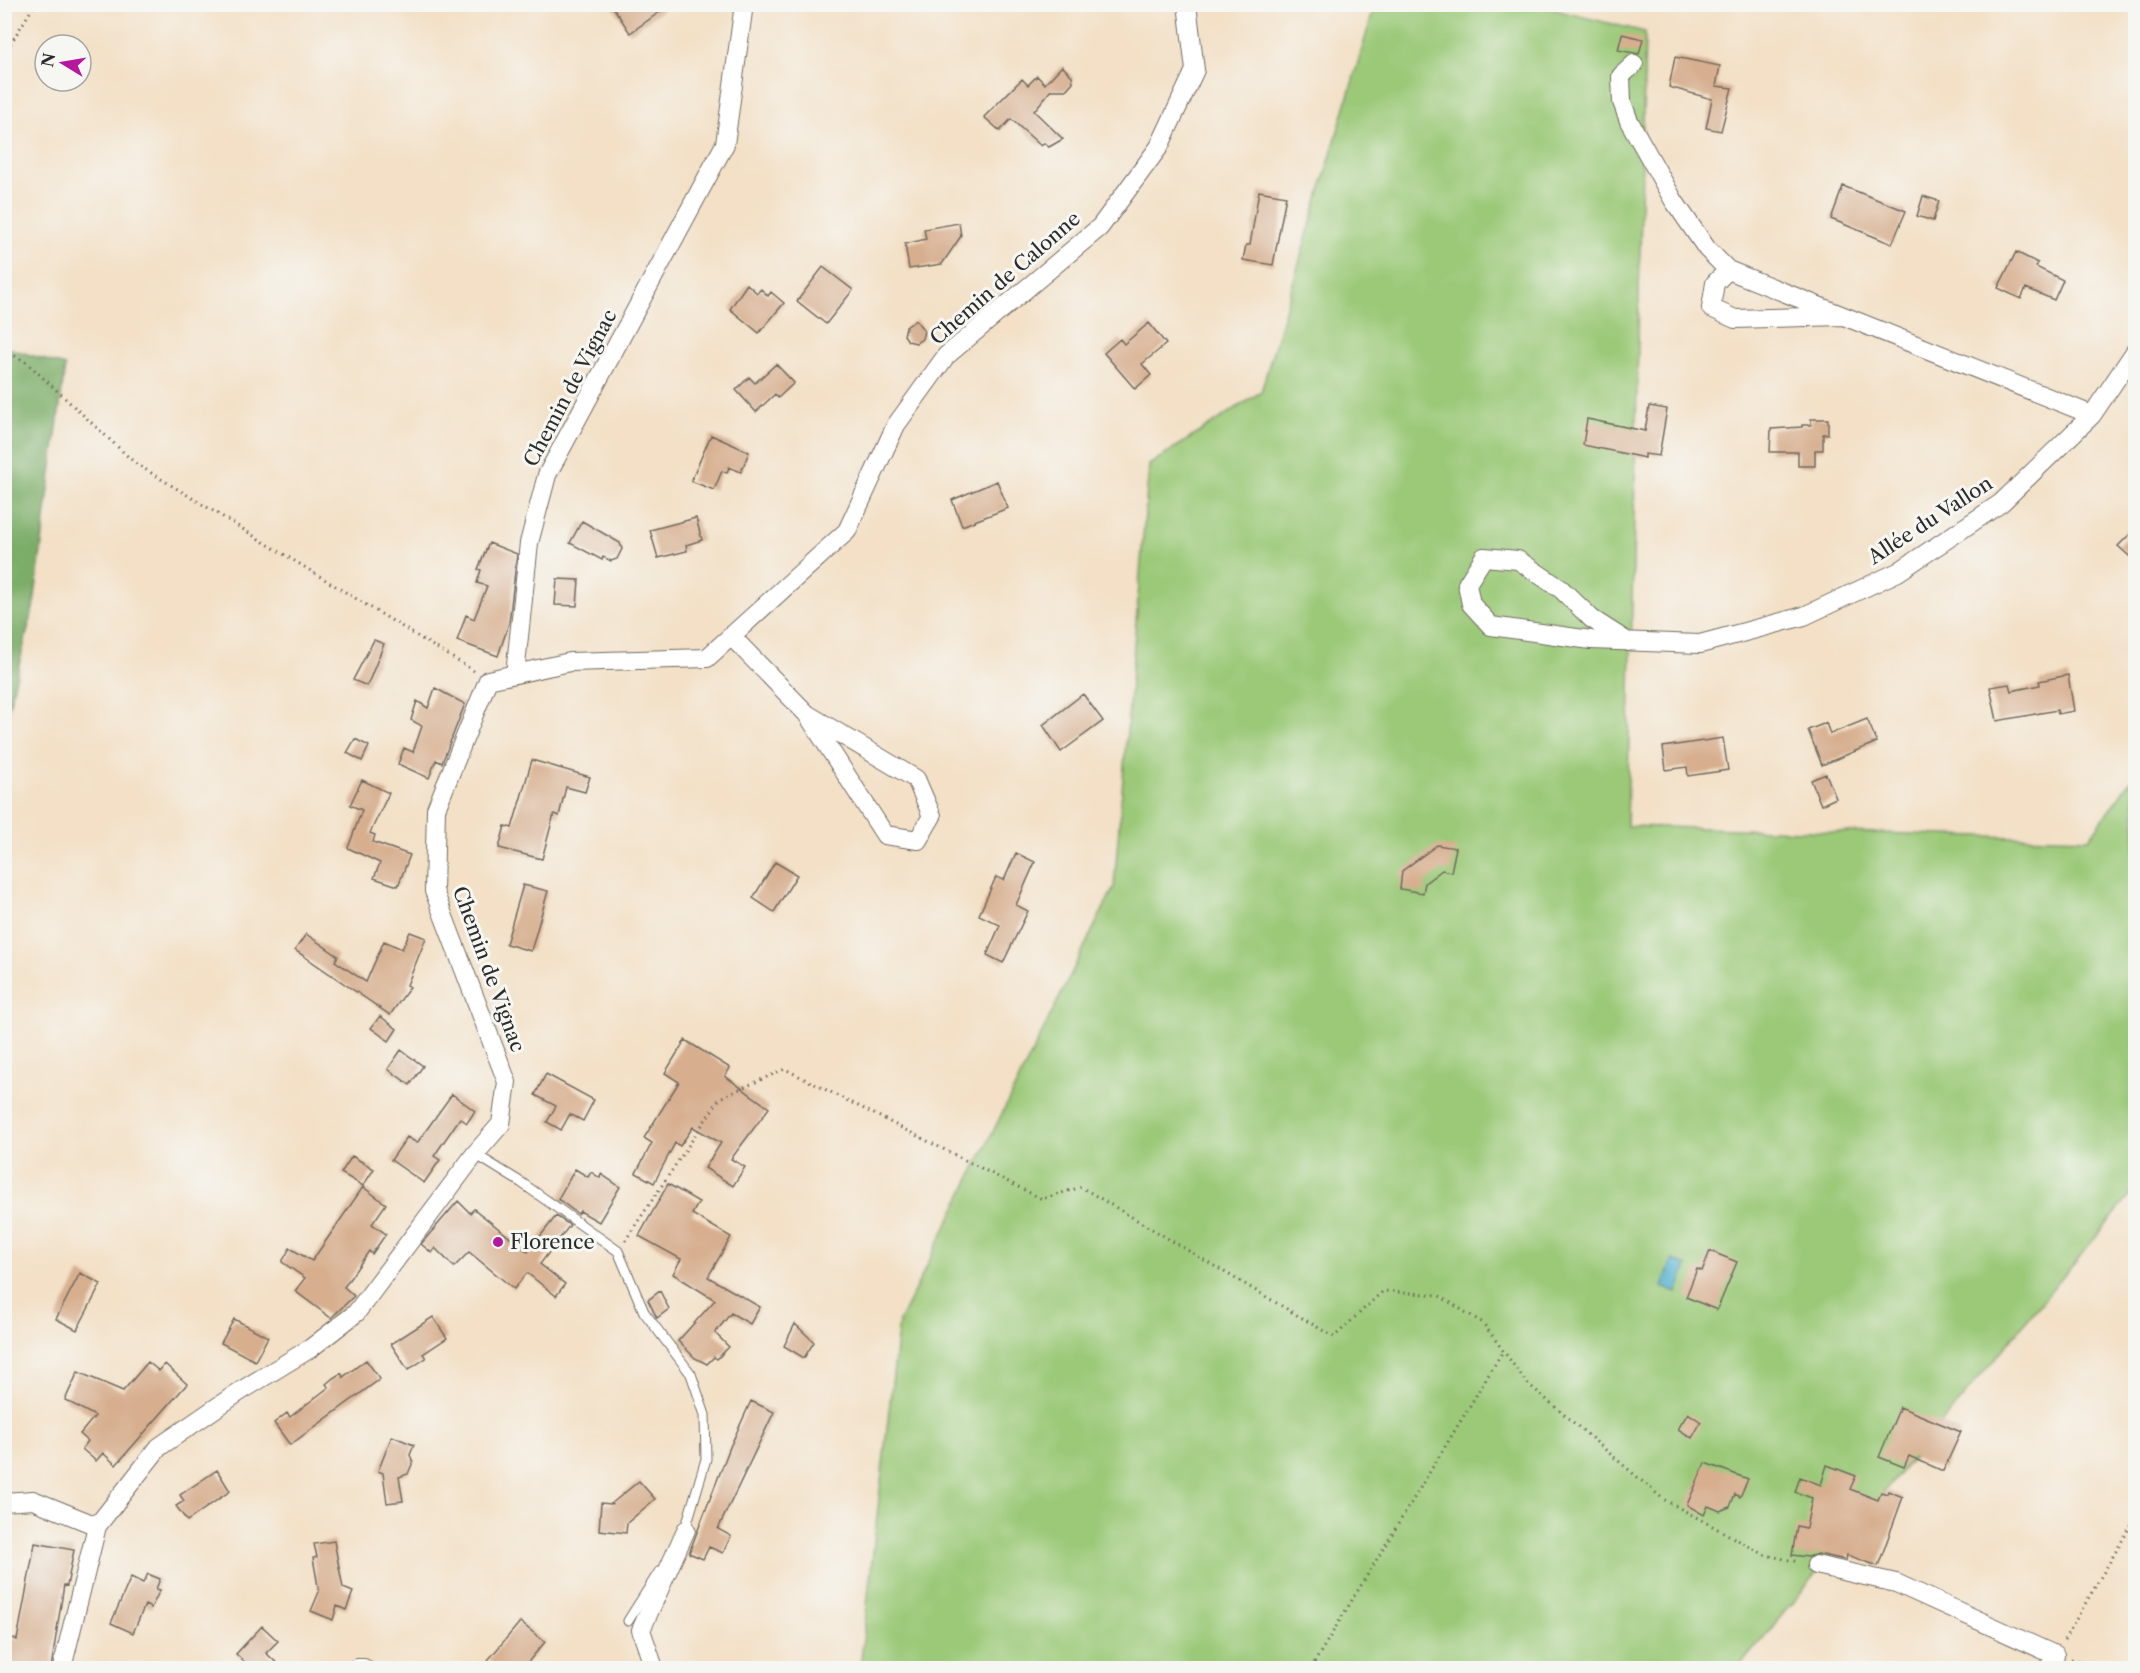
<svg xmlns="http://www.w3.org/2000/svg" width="2140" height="1673" font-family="'Libre Caslon Text',serif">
  <rect width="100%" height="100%" fill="#f6f6f2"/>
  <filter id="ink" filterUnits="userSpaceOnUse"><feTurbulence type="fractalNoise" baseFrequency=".0167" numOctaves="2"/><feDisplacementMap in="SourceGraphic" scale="12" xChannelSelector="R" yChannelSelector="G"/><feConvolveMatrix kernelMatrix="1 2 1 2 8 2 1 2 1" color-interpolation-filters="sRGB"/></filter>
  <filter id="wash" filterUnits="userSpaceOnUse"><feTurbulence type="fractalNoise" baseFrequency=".008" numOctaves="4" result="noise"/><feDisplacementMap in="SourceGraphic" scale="24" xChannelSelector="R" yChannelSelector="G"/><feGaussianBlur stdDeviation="1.35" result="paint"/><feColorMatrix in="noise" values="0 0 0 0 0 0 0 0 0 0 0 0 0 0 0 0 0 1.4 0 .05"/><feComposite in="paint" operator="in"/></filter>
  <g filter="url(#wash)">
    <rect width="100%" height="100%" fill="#f3e0c6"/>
    <path fill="#9bc978" stroke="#637a52" stroke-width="1.5" d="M 1375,5 L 1535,5 L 1645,32 L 1627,826 L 2089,839 L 2135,774 L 2135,1190 L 1738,1668 L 860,1668 L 899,1322 L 1114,887 L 1149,465 L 1261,392 Z"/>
    <path fill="#7cad68" stroke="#546c4a" stroke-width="1.5" d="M 5,347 L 65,366 L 34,604 L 5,722 Z"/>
    <path fill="#4eaecd" stroke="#3c6c7c" stroke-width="1.5" d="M 1672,1260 L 1687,1266 L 1677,1293 L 1662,1287 Z"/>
    <g id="blocks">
      <path fill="#d7af8f" d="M 611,4 L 671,4 L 630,33 Z
        M 1622,34 L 1643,39 L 1639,54 L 1618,50 Z
        M 1675,57 L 1720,66 L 1716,86 L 1732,88 L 1721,131 L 1706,128 L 1712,99 L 1669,87 Z
        M 1062,66 L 1072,76 L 1073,82 L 1066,90 L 1051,90 L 1034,111 L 1063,139 L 1049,147 L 1044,143 L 1041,146 L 1011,119 L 1000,131 L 984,117 L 1022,79 L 1028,85 L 1037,76 L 1045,84 Z
        M 1843,186 L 1906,211 L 1892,244 L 1831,219 Z
        M 1259,191 L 1286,196 L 1273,265 L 1243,260 L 1246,245 L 1250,245 Z
        M 1923,196 L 1939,201 L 1933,221 L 1917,216 Z
        M 959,223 L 961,236 L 942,264 L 909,269 L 905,244 L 926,239 L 924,229 Z
        M 2016,252 L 2038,263 L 2036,267 L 2063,280 L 2054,300 L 2026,288 L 2021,299 L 1998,288 Z
        M 823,267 L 853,290 L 826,324 L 797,301 Z
        M 747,284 L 757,293 L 761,289 L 768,296 L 771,292 L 784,303 L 759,333 L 730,309 Z
        M 916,320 L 924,331 L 922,339 L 916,343 L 908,341 L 904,335 L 906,327 Z
        M 1149,323 L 1166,344 L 1142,364 L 1151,375 L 1135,389 L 1104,353 L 1120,339 L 1124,344 Z
        M 776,364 L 794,383 L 778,398 L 775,394 L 756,412 L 736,390 L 749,377 L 755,383 Z
        M 1649,406 L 1667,409 L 1659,456 L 1645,454 L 1645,458 L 1583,445 L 1587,419 L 1645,431 Z
        M 1811,419 L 1828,419 L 1828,434 L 1823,434 L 1823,450 L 1815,450 L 1815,466 L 1798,466 L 1798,452 L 1770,452 L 1771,429 L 1802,427 L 1802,425 L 1811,425 Z
        M 711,435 L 749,452 L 741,472 L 729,467 L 727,473 L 722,471 L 714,490 L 691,481 Z
        M 997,481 L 1008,508 L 962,526 L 952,500 Z
        M 696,518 L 702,540 L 686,545 L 687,551 L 658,558 L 650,530 Z
        M 582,521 L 620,543 L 622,549 L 617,559 L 611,561 L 603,557 L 602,560 L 570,543 Z
        M 2136,528 L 2136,562 L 2118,546 Z
        M 489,543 L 517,554 L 509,623 L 498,656 L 457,641 L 466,615 L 474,619 L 487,586 L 477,583 L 481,570 L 478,569 Z
        M 557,579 L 579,580 L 577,606 L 555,605 Z
        M 374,640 L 384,644 L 367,686 L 353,680 Z
        M 2068,675 L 2074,711 L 2058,714 L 2057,710 L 1997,721 L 1990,687 L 2009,684 L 2011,691 L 2040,685 L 2039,681 Z
        M 435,688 L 465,704 L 442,763 L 436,760 L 429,778 L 398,764 L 404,748 L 413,752 L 422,726 L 411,720 L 417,701 L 428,708 Z
        M 1083,694 L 1103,721 L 1061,752 L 1043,725 Z
        M 1867,719 L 1877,742 L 1822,765 L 1808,730 L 1826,723 L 1830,734 Z
        M 1723,738 L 1728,770 L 1688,776 L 1687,767 L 1666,770 L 1663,747 Z
        M 355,739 L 369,746 L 362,761 L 347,753 Z
        M 532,760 L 590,777 L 585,792 L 566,787 L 559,816 L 554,814 L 542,859 L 499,848 L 505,826 L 512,828 Z
        M 1826,774 L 1836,798 L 1821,805 L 1811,780 Z
        M 362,780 L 389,793 L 370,833 L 375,835 L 373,842 L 410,855 L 398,886 L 374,878 L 380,863 L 348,848 L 362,810 L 350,805 Z
        M 1437,845 L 1456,848 L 1451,872 L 1442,870 L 1425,883 L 1423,893 L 1400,889 L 1402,871 Z
        M 1016,853 L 1035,862 L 1016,905 L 1028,911 L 1003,963 L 987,955 L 1000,925 L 979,915 L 996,877 L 1004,880 Z
        M 775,862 L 797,875 L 774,912 L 753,898 Z
        M 523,885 L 548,891 L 531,951 L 506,944 Z
        M 410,932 L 426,938 L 407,985 L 410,987 L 390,1015 L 295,950 L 306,934 L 338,956 L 335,961 L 366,982 L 384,941 L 402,949 Z
        M 380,1016 L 397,1029 L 389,1041 L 371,1028 Z
        M 685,1040 L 730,1068 L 725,1076 L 769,1108 L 731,1159 L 745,1167 L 733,1186 L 705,1168 L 721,1143 L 693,1127 L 680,1146 L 675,1143 L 654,1183 L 636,1173 L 652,1143 L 644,1138 L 679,1082 L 665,1073 Z
        M 401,1050 L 423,1066 L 410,1085 L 388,1069 Z
        M 546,1074 L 594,1100 L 583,1121 L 570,1114 L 561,1130 L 547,1122 L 556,1106 L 535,1095 Z
        M 452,1094 L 475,1111 L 467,1123 L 460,1118 L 434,1156 L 440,1160 L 424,1183 L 391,1160 L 407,1137 L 417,1143 Z
        M 352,1156 L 374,1169 L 363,1186 L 341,1173 Z
        M 575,1169 L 588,1177 L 591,1172 L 600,1178 L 601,1174 L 620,1187 L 599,1222 L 580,1211 L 578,1214 L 558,1199 Z
        M 668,1184 L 699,1202 L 692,1214 L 731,1237 L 708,1277 L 760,1307 L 750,1324 L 731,1313 L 715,1333 L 729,1347 L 717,1359 L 714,1357 L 707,1364 L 695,1358 L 678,1341 L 715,1300 L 673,1274 L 681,1259 L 639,1236 Z
        M 363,1187 L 386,1204 L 372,1224 L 386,1234 L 372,1254 L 369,1251 L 344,1287 L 354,1296 L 331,1318 L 295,1291 L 305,1278 L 282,1262 L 290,1248 L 312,1261 Z
        M 458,1201 L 470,1213 L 474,1209 L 528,1252 L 556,1216 L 570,1225 L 540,1264 L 565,1284 L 556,1296 L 527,1273 L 514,1289 L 469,1252 L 454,1267 L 435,1248 L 432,1253 L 421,1244 Z
        M 1710,1251 L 1737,1262 L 1717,1310 L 1686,1297 L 1697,1269 L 1702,1271 Z
        M 80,1273 L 101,1284 L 77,1330 L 56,1319 Z
        M 660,1291 L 669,1309 L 657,1318 L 648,1300 Z
        M 433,1317 L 447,1338 L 423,1354 L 426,1358 L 408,1370 L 391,1344 Z
        M 234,1319 L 268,1337 L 255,1361 L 221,1343 Z
        M 795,1324 L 814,1342 L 804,1358 L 784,1346 Z
        M 366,1360 L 380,1379 L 290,1445 L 274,1423 L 287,1413 L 290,1417 L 329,1387 L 326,1384 L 333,1378 L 341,1373 L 343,1377 Z
        M 148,1362 L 159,1371 L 165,1364 L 187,1384 L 116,1465 L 103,1453 L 96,1461 L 82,1449 L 88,1441 L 80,1434 L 95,1416 L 65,1400 L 78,1372 L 123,1391 Z
        M 751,1401 L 774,1412 L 718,1529 L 731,1536 L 723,1553 L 709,1547 L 703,1559 L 689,1553 L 730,1447 Z
        M 1900,1407 L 1961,1432 L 1943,1471 L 1909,1456 L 1904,1467 L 1879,1457 Z
        M 1688,1413 L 1701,1422 L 1692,1438 L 1678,1429 Z
        M 392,1436 L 414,1445 L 410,1455 L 413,1462 L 408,1474 L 399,1477 L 403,1501 L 387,1503 L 383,1473 L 378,1471 Z
        M 1705,1463 L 1748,1479 L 1740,1497 L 1735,1494 L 1730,1507 L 1720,1511 L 1708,1506 L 1704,1515 L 1687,1505 Z
        M 1827,1465 L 1856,1476 L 1850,1489 L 1878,1500 L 1881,1492 L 1887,1494 L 1888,1491 L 1903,1497 L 1878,1566 L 1847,1555 L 1846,1560 L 1818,1554 L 1808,1557 L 1792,1555 L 1797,1526 L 1806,1528 L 1812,1498 L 1795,1492 L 1800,1477 L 1821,1485 Z
        M 217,1470 L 230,1491 L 187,1521 L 176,1506 L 184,1501 L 180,1495 Z
        M 639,1481 L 655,1499 L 627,1523 L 626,1533 L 599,1530 L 601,1503 L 611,1504 Z
        M 334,1541 L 343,1588 L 353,1592 L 346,1610 L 337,1606 L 333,1620 L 311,1611 L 319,1592 L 313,1558 L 317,1557 L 314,1544 Z
        M 35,1543 L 74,1550 L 67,1586 L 64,1585 L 51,1668 L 33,1668 L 4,1663 L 4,1635 L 17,1640 Z
        M 148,1574 L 160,1579 L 156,1589 L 160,1590 L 151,1608 L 145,1605 L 133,1633 L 111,1623 L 131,1577 L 143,1583 Z
        M 520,1622 L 545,1642 L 523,1668 L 499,1668 L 488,1660 Z
        M 262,1626 L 278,1641 L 266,1653 L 282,1668 L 251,1668 L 236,1654 Z"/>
    </g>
  </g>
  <g filter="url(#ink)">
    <use href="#blocks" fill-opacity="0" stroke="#716a61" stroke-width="1.5"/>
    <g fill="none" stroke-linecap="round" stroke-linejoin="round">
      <g stroke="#716a61" stroke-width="11">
        <path id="lane" d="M 475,1154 L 522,1183 L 618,1251 L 644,1312 L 691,1374 L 705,1415 L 706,1459 L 684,1533
          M 628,1621 L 659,1572"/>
      </g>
      <g stroke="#716a61" stroke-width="20">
        <path id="street" d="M 1634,64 L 1621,76 L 1622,102 L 1629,121 L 1674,201 L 1707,249 L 1728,270
          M 1842,316 L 1735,319 L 1711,308 L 1715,283 L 1728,270 L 2092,415
          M 732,637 L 807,714 L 885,835 L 918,840 L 932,816 L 916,779 L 807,714
          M 1628,642 L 1592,619 L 1561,589 L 1518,560 L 1484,557 L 1467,584 L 1471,604 L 1491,626 L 1591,640 L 1700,644 L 1804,616 L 1898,572 L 2001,503 L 2092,415 L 2136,350
          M 515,674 L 529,543 L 547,475 L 725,144 L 744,4
          M 4,1502 L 33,1500 L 97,1526
          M 1816,1565 L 1896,1583 L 2055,1655 L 2049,1668
          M 62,1668 L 97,1526 L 159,1447 L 239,1392 L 311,1348 L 356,1313 L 475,1154 L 501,1124 L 507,1082 L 434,891 L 436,809 L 488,680 L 570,662 L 707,658 L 847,531 L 896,425 L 946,356 L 1100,227 L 1159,147 L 1195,70 L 1187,4
          M 357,1668 L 364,1668
          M 654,1668 L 641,1630 L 686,1530"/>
      </g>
      <path stroke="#716a61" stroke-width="3" stroke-dasharray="1.5 4.5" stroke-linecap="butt" d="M 4,54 L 35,4
        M 4,350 L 26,362 L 135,463 L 474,671
        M 625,1241 L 720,1098 L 785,1069 L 1042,1199 L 1081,1187 L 1334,1337 L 1383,1291 L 1438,1295 L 1483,1323 L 1526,1382 L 1663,1499 L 1765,1555 L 1799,1562
        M 2064,1640 L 2136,1517
        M 2071,1659 L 2108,1668
        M 1311,1668 L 1503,1351"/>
      <use href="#lane" stroke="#fff" stroke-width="9"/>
      <use href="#street" stroke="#fff" stroke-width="18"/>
    </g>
  </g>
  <circle fill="#b5179e" stroke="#f6f6f2" stroke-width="2" cx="498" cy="1242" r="6"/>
  <g text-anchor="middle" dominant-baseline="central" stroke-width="6" stroke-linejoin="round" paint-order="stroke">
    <g font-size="20" fill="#2b2b2b" stroke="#f6f6f2">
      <text transform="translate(1005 278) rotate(-41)">Chemin de Calonne</text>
      <text transform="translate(570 388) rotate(-62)">Chemin de Vignac</text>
      <text transform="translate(1930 520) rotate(-33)">Allée du Vallon</text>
      <text transform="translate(489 969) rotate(70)">Chemin de Vignac</text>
    </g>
    <g font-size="20" fill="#2b2b2b" stroke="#f6f6f2" text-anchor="start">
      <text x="510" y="1242">Florence</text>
    </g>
  </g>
  <rect width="2140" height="1673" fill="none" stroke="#f6f6f2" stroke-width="24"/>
  <g transform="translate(63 63) rotate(281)"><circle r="28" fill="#f6f6f2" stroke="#a5a5a2" stroke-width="1.5"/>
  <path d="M0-4.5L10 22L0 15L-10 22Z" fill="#b5179e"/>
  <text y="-9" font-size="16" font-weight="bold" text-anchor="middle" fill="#2b2b2b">N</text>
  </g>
</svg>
